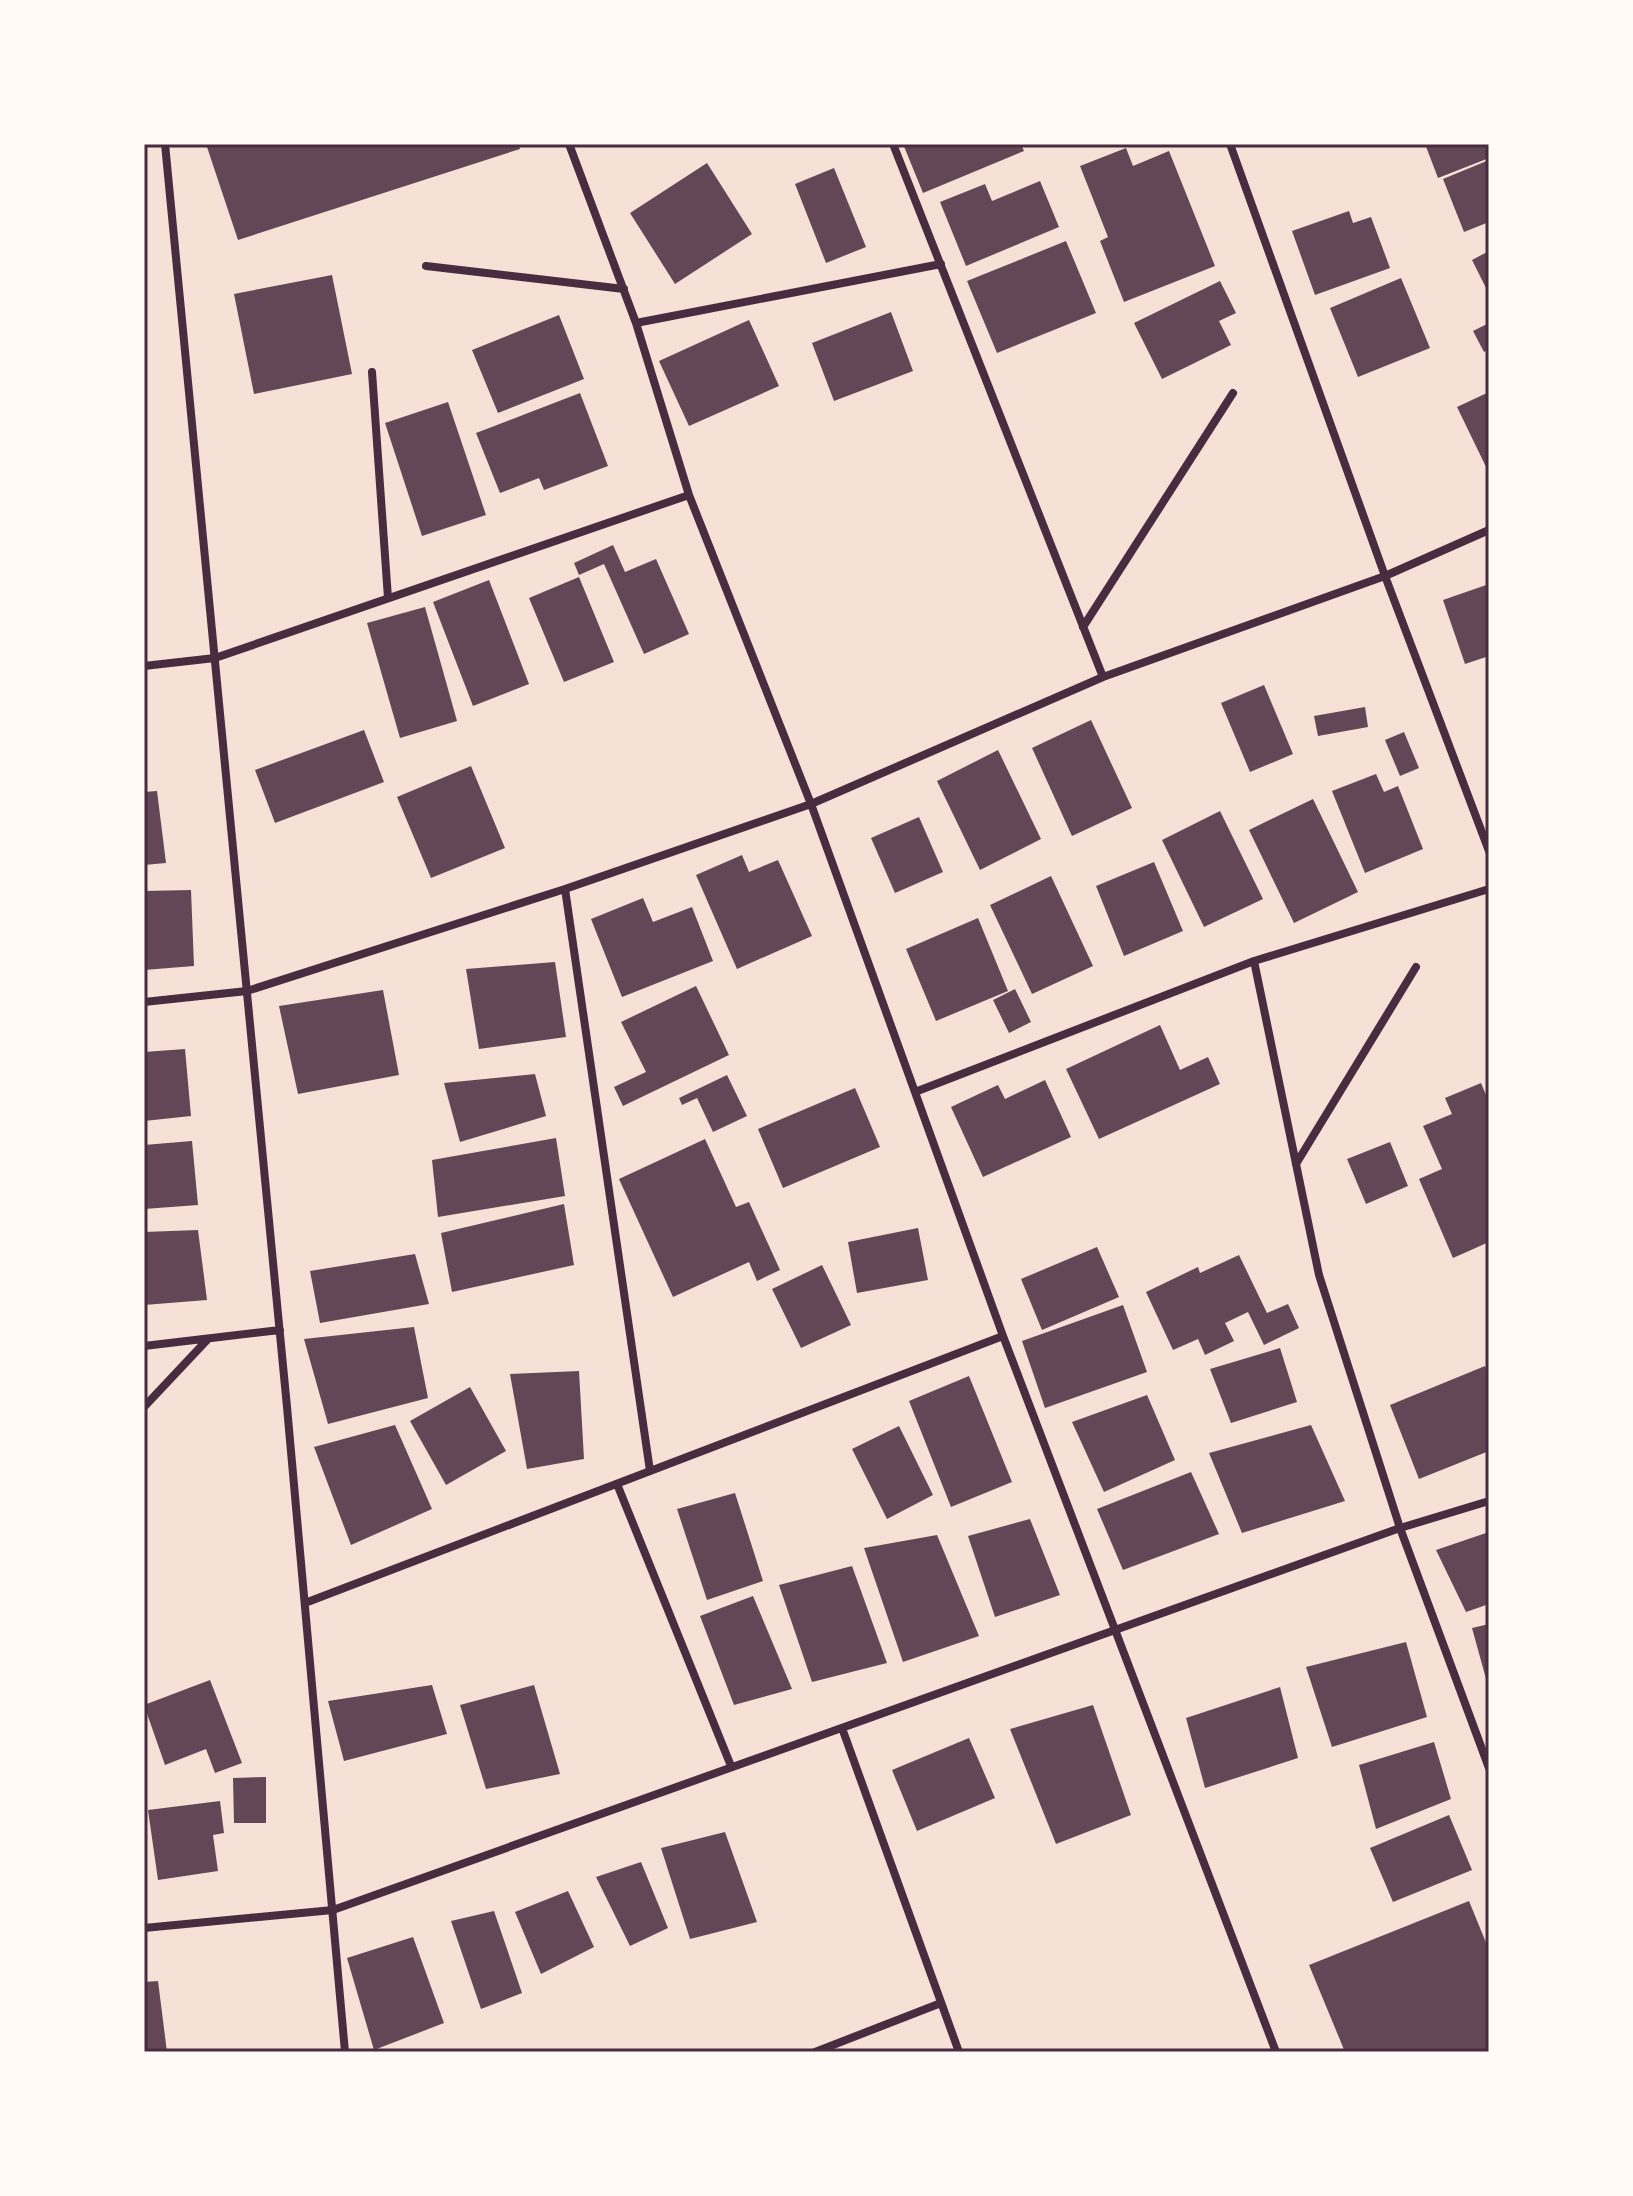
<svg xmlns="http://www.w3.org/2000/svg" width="1633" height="2196" font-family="'Fira Sans',sans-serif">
  <rect width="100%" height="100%" fill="#f7e1d7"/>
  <path fill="#644757" d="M 206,144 L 519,144 L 520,149 L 238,240 Z
    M 903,144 L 1021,144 L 1024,151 L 923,193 Z
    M 1425,144 L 1489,144 L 1489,158 L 1438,178 Z
    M 1126,148 L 1133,166 L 1169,151 L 1215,266 L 1124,302 L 1100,241 L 1108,237 L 1080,166 Z
    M 1489,160 L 1489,222 L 1464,232 L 1443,179 Z
    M 707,163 L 752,234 L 675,284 L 630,213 Z
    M 834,168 L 866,247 L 826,263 L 795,184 Z
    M 1040,181 L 1059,227 L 966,266 L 940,202 L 985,184 L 992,201 Z
    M 1349,211 L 1353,223 L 1371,217 L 1390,268 L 1315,295 L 1292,231 Z
    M 1066,241 L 1096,313 L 997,353 L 967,281 Z
    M 1489,251 L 1489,294 L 1472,260 Z
    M 332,275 L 352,374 L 254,394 L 234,294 Z
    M 1401,278 L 1430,348 L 1358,377 L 1330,308 Z
    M 1220,281 L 1236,313 L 1219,321 L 1231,345 L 1162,379 L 1134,323 Z
    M 891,312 L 913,371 L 834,401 L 812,343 Z
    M 559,315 L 584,379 L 498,413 L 472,350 Z
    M 749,320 L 779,386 L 689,426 L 659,361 Z
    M 1489,323 L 1489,349 L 1484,352 L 1473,331 Z
    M 1489,392 L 1489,473 L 1457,407 Z
    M 580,393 L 608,466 L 544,490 L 539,478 L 500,493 L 476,433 Z
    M 448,402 L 486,515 L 422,536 L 385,423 Z
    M 613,545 L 625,572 L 656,559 L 689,634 L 644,654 L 604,564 L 579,575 L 574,563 Z
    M 579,577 L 614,662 L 564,682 L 529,598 Z
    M 489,580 L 529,684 L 473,706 L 433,602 Z
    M 1489,584 L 1489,656 L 1465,664 L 1443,600 Z
    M 425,607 L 457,721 L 400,738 L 367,623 Z
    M 1264,685 L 1293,754 L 1250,772 L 1221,703 Z
    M 1365,707 L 1368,727 L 1318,736 L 1314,716 Z
    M 1091,720 L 1132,808 L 1072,836 L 1032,748 Z
    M 364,730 L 384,782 L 275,823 L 255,770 Z
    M 1404,732 L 1419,768 L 1400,776 L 1385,740 Z
    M 998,750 L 1041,839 L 980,870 L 937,781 Z
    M 471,766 L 505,848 L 431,878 L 397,797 Z
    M 1376,774 L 1384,792 L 1398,786 L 1423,849 L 1365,873 L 1332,791 Z
    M 157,791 L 166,863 L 144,865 L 144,792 Z
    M 1313,799 L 1358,892 L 1294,923 L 1249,830 Z
    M 1220,811 L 1263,899 L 1204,927 L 1162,840 Z
    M 919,817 L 943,872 L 895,893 L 871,838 Z
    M 742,855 L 749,872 L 778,860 L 812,936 L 737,969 L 696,875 Z
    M 1154,862 L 1183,931 L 1124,956 L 1096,886 Z
    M 1051,876 L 1093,966 L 1032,994 L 990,905 Z
    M 191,890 L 194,966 L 144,970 L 144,891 Z
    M 643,898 L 653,922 L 692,907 L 713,961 L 622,997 L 591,919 Z
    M 978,918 L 1008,991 L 936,1021 L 906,949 Z
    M 555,962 L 566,1037 L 479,1049 L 466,969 Z
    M 696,986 L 729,1055 L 623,1106 L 614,1087 L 646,1072 L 621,1022 Z
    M 1015,989 L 1031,1022 L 1009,1033 L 993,1000 Z
    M 383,990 L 399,1075 L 298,1094 L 279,1006 Z
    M 1160,1025 L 1180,1070 L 1208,1057 L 1220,1084 L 1099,1139 L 1066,1069 Z
    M 185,1049 L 191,1116 L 144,1121 L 144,1052 Z
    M 535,1074 L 546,1116 L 460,1142 L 444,1083 Z
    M 727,1075 L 747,1116 L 713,1132 L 697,1098 L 682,1105 L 679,1098 Z
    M 1045,1080 L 1071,1137 L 983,1177 L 951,1107 L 998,1085 L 1005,1099 Z
    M 1481,1083 L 1489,1102 L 1489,1242 L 1453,1258 L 1419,1179 L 1442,1169 L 1423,1126 L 1452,1114 L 1445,1098 Z
    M 855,1088 L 880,1147 L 783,1188 L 758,1129 Z
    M 556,1138 L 565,1196 L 438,1217 L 432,1160 Z
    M 705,1139 L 736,1207 L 749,1202 L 780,1270 L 757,1281 L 749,1262 L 673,1297 L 619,1179 Z
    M 192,1141 L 198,1205 L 144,1209 L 144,1145 Z
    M 1390,1142 L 1408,1186 L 1366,1204 L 1347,1159 Z
    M 564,1204 L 574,1265 L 452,1292 L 441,1233 Z
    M 918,1228 L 928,1280 L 857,1293 L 848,1242 Z
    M 198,1230 L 207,1300 L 144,1305 L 144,1232 Z
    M 1097,1247 L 1119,1297 L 1042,1330 L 1021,1279 Z
    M 415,1254 L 429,1304 L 320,1323 L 310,1271 Z
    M 1239,1255 L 1267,1313 L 1288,1304 L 1299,1328 L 1264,1345 L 1248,1312 L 1225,1323 L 1234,1341 L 1205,1355 L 1198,1339 L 1173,1350 L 1146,1292 L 1198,1267 L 1200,1273 Z
    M 822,1265 L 851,1325 L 801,1348 L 772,1289 Z
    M 1123,1305 L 1147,1372 L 1045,1408 L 1022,1341 Z
    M 414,1327 L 428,1398 L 328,1424 L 304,1339 Z
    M 1280,1348 L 1297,1402 L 1231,1423 L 1210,1369 Z
    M 1485,1366 L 1489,1376 L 1489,1451 L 1419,1479 L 1390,1405 Z
    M 579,1371 L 584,1459 L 527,1469 L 510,1374 Z
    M 969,1376 L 1012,1482 L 951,1507 L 909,1401 Z
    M 470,1387 L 506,1451 L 446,1485 L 410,1421 Z
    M 1147,1395 L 1175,1460 L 1104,1492 L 1072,1422 Z
    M 395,1425 L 432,1509 L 351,1545 L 314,1447 Z
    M 1311,1425 L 1345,1501 L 1242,1533 L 1209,1453 Z
    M 899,1426 L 933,1495 L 887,1519 L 852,1449 Z
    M 1191,1472 L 1219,1534 L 1123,1570 L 1097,1509 Z
    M 735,1493 L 763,1581 L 707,1600 L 677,1509 Z
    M 1030,1519 L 1060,1595 L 995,1617 L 968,1536 Z
    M 1489,1532 L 1489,1604 L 1466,1612 L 1436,1550 Z
    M 937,1535 L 979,1636 L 903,1662 L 864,1548 Z
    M 852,1566 L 887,1663 L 812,1682 L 779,1585 Z
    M 753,1596 L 792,1689 L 734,1705 L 700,1616 Z
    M 1489,1624 L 1489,1686 L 1488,1686 L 1472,1628 Z
    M 1406,1642 L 1427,1717 L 1332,1747 L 1306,1667 Z
    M 210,1680 L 242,1763 L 215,1773 L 206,1749 L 165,1765 L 144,1705 Z
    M 432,1685 L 447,1734 L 344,1761 L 328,1701 Z
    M 534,1685 L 560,1774 L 486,1789 L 460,1705 Z
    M 1280,1687 L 1298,1758 L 1205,1788 L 1186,1718 Z
    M 1093,1705 L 1131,1815 L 1056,1844 L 1010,1729 Z
    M 969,1738 L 995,1798 L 917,1831 L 892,1770 Z
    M 1434,1742 L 1451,1799 L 1376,1829 L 1359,1765 Z
    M 266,1777 L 266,1823 L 234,1823 L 233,1778 Z
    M 220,1801 L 224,1833 L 213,1835 L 218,1871 L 158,1880 L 148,1810 Z
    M 1449,1815 L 1472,1870 L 1393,1902 L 1370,1848 Z
    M 725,1832 L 757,1922 L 690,1939 L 661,1848 Z
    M 641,1862 L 668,1928 L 630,1946 L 596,1877 Z
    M 568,1891 L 594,1947 L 541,1974 L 515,1912 Z
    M 1469,1901 L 1489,1950 L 1489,2052 L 1345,2052 L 1309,1965 Z
    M 494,1911 L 522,1993 L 481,2009 L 451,1921 Z
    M 413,1937 L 444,2023 L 374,2050 L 347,1958 Z
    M 158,1981 L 167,2052 L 144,2052 L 144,1982 Z"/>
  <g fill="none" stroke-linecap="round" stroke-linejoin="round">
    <path stroke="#4a2c40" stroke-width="8" d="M 165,144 L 287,1407 L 345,2052
      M 569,144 L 636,323 L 689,495 L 811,804 L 1003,1336 L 1276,2052
      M 893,144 L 1103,677
      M 1230,144 L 1385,576 L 1489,851
      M 426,266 L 624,289
      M 636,323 L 941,264
      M 372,372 L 388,598
      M 1083,627 L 1233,393
      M 144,666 L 215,658 L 689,495
      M 565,889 L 650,1471
      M 1254,961 L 1319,1275 L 1400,1528 L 1489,1768
      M 144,1002 L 247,991 L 565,889 L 811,804 L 1103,677 L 1385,576 L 1489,530
      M 915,1092 L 1254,961 L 1489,889
      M 1296,1164 L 1416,967
      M 144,1346 L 280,1330
      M 144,1407 L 208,1339
      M 617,1484 L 731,1766
      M 305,1603 L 1003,1336
      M 842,1728 L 959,2052
      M 144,1928 L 333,1910 L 1400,1528 L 1489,1501
      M 815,2052 L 941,2003"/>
  </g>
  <rect width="1633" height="2196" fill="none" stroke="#fffaf5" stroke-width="292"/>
  <rect x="146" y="146" width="1341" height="1904" fill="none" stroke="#4a2c40" stroke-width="3"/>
</svg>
